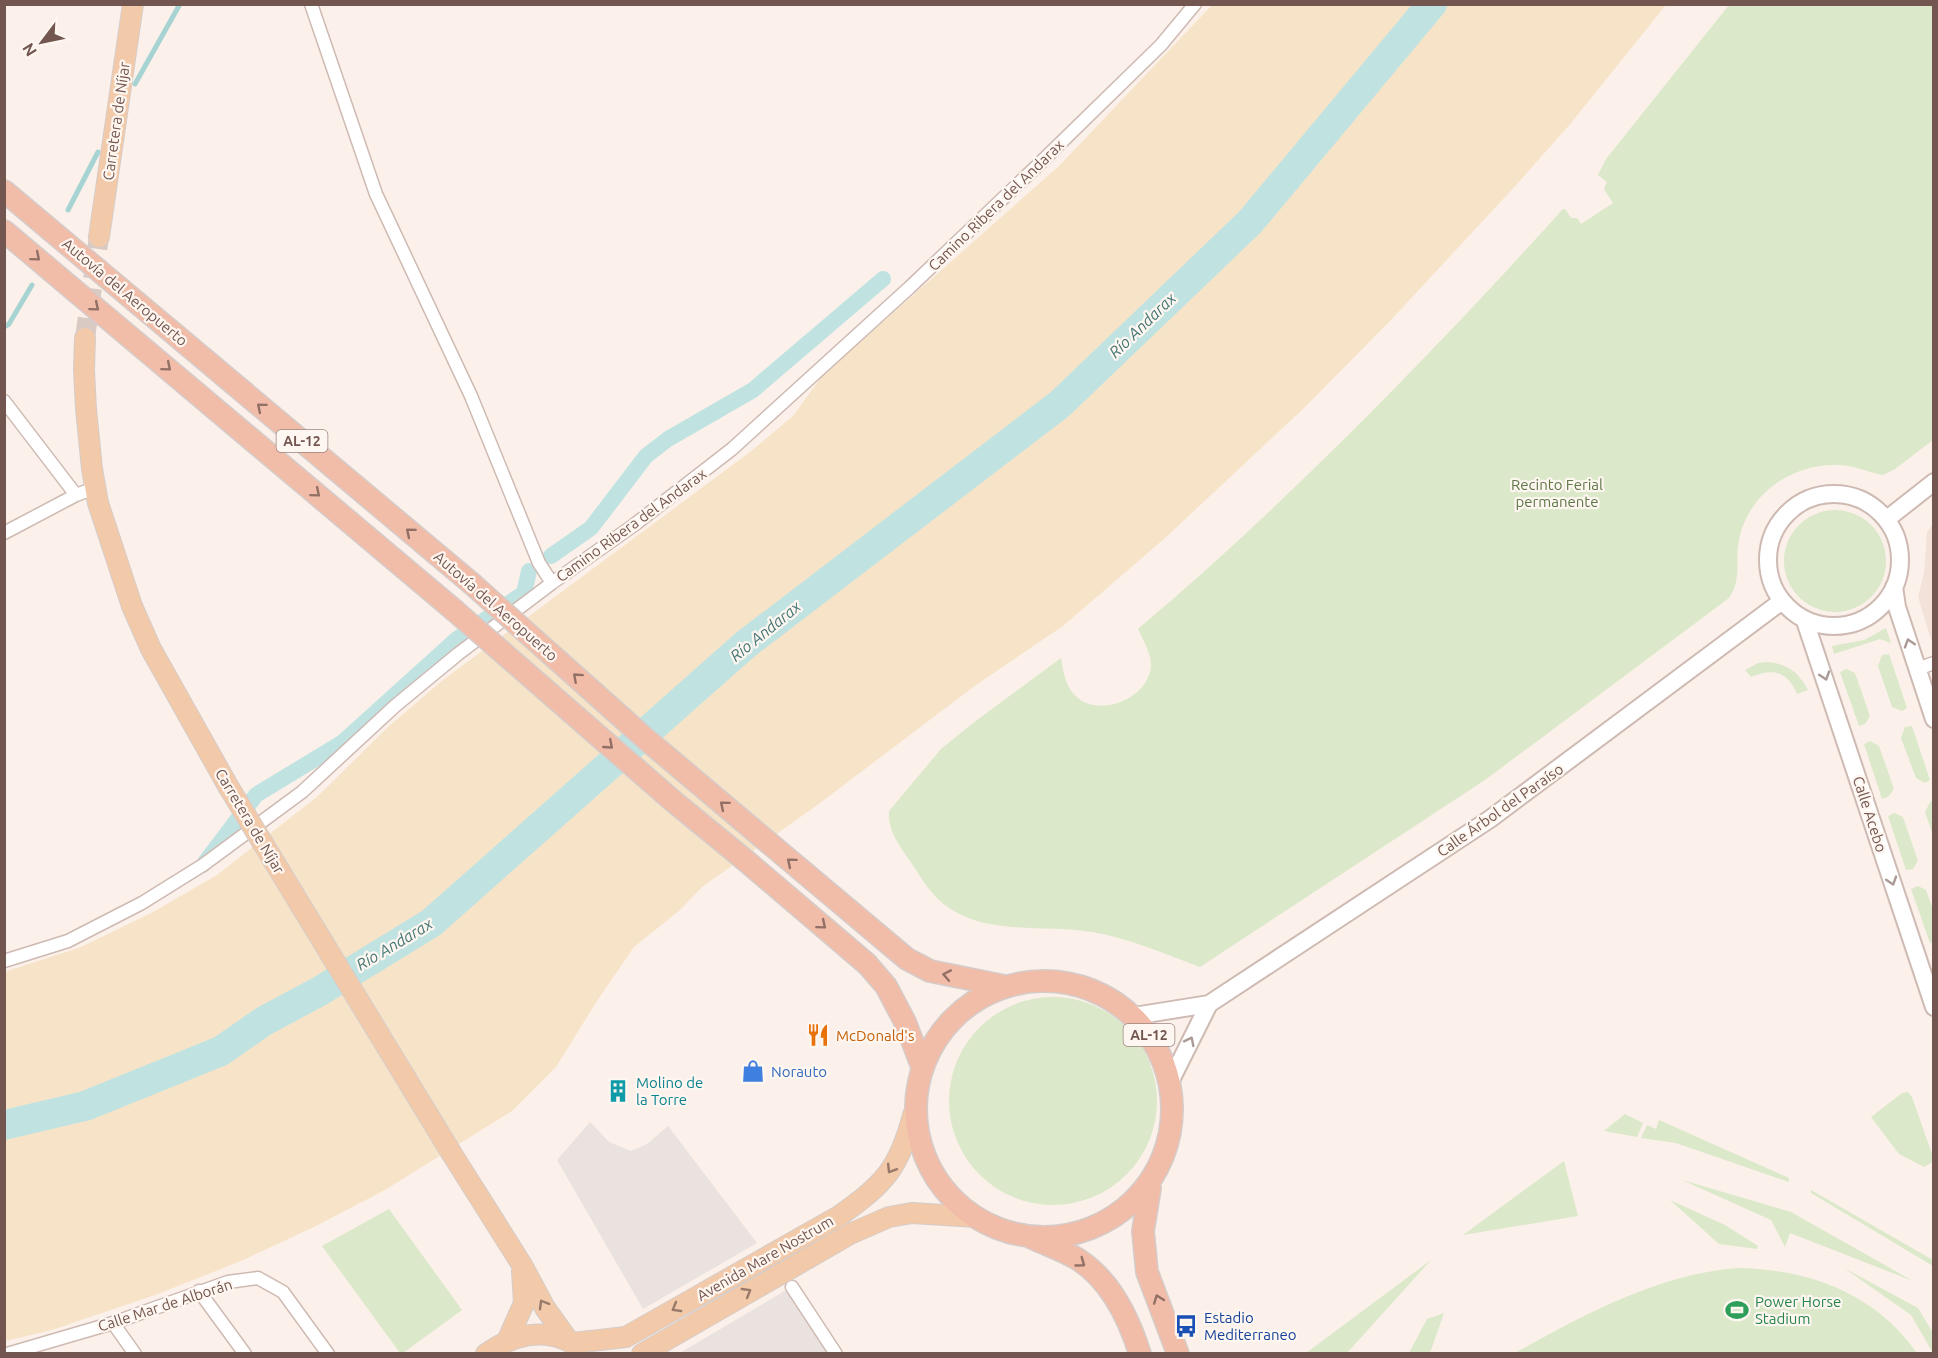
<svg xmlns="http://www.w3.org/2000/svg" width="1938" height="1358" font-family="Ubuntu,sans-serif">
  <rect width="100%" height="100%" fill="#fbf1ea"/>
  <path fill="#f2e2d9" d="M 1933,524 L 1934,639 L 1931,640 L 1918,597 L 1924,573 L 1927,532 Z"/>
  <path fill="#eae2df" d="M 590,1122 L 609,1142 L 631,1151 L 647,1144 L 668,1126 L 757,1243 L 643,1309 L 557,1160 Z
    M 788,1289 L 830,1354 L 678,1354 Z"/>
  <path fill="#dbe8c9" d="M 1729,5 L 1933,5 L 1933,440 L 1895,469 L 1883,475 C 1867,472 1853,465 1838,465 C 1792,463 1748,494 1739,540 C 1735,559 1742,581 1729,598 L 1485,780 L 1200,967 C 1165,954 1129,938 1092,932 C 1041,923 981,938 939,900 C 928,890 920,876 912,864 C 901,848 887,831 889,811 L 941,749 L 973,723 L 1061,658 C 1063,670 1065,684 1073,693 C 1095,721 1150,699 1151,665 C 1151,653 1143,640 1138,629 C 1290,500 1429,357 1563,209 L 1565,209 L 1571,218 L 1577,218 L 1581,224 L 1613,203 L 1604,189 L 1607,182 L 1598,175 L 1606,159 Z
    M1784 561a51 51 0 1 1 102 0a51 51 0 1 1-102 0Z
    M 1886,628 L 1891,643 L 1880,639 L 1834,654 L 1832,646 L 1864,640 Z
    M 1889,654 L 1907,708 L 1902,711 L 1892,707 L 1878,666 L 1882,655 Z
    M 1767,662 C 1786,663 1799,672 1808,690 L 1797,694 C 1787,671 1773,668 1751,677 L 1745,670 L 1758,663 Z
    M 1846,669 L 1855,673 L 1870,716 L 1865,724 L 1859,726 L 1840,672 Z
    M 1912,726 L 1930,780 L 1925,783 L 1916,778 L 1901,738 L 1905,727 Z
    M 1870,741 L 1879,746 L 1894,789 L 1888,797 L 1882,799 L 1864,744 Z
    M 1933,801 L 1934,801 L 1933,835 L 1925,812 L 1930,802 Z
    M 1894,813 L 1903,817 L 1918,861 L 1913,869 L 1906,870 L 1888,816 Z
    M 1918,886 L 1926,890 L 1933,910 L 1933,942 L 1930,943 L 1911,889 Z
    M949 1101a104 104 0 1 1 208 0a104 104 0 1 1-208 0Z
    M 1908,1092 L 1912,1097 L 1933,1157 L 1931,1163 L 1924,1167 L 1899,1154 L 1871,1117 L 1902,1093 Z
    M 1625,1114 L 1643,1123 L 1637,1137 L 1604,1131 Z
    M 1659,1120 L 1789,1178 L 1789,1182 L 1676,1143 L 1641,1138 L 1647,1125 L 1656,1129 Z
    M 1564,1161 L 1578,1216 L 1463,1235 Z
    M 1682,1180 L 1791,1212 L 1913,1281 L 1790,1233 L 1785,1247 L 1771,1220 Z
    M 1811,1190 L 1933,1260 L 1933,1266 L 1811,1193 Z
    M 1670,1200 L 1725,1225 L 1758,1246 L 1757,1249 L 1719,1244 Z
    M 389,1209 L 462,1310 L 403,1353 L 400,1353 L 322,1246 Z
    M 1431,1260 L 1347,1353 L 1306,1353 Z
    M 1737,1268 C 1808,1269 1875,1293 1917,1353 L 1515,1353 C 1583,1315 1659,1274 1737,1268 Z
    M 1844,1268 L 1918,1308 L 1933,1333 L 1933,1353 L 1911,1315 Z
    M 1444,1313 L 1430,1353 L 1409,1353 L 1427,1319 Z"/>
  <path fill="#f7e4c8" d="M 1212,5 L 1666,5 L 1571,123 L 1519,182 L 1390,321 L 1303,409 L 1164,539 L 1063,626 L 976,685 L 816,806 L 702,887 L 680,910 L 634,947 L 597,1001 L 556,1067 L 512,1111 L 385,1190 L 316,1226 L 241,1261 L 158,1294 L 52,1330 L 5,1341 L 4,972 L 81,947 L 153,912 L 217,875 L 318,796 L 389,726 L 443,680 L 750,452 L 793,416 L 822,376 L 1060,165 Z"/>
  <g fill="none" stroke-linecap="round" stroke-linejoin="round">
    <path stroke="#a7d4d3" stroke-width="5" d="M 135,84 L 180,4
      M 68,210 L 98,152
      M 4,327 L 9,324 L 32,285"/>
    <path stroke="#c0e3e2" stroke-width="16" d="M 551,556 L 591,528 L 646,456 L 668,439 L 753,390 L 883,279
      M 203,865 L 256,795 L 343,742 L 457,639 L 524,593 L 529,571"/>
    <path stroke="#c0e3e2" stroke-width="30" d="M 4,1125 L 85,1106 L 221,1051 L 264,1021 L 320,991 L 431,923 L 746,644 L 1060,404 L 1250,222 L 1432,4"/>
    <path stroke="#d9cac3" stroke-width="20" stroke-dasharray="20 10" stroke-linecap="butt" d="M 85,338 L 99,237"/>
    <g stroke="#cebab3" stroke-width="15">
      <path id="minor" d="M 311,4 L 376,194 L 471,396 L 539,563 L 552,583
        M 4,401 L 76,495
        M 4,533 L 76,495 L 95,488
        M 1917,669 L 1934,663
        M 4,961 L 68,941 L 142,903 L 203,865 L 302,792 L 395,706 L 458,654 L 552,583 L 634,525 L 732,449 L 909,288 L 1038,165 L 1161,45 L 1195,4
        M 792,1287 L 836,1354
        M 199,1291 L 245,1354
        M 113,1323 L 135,1354
        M 7,1354 L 113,1323 L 228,1282 L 258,1278 L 283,1292 L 328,1354"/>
    </g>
    <g stroke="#cebab3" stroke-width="20">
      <path id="tertiary" d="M1768 560a66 66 0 1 1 132 0a66 66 0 1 1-132 0Z
        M 1887,519 L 1934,482
        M 1894,587 L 1897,607 L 1934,719
        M 1805,621 L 1934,1007
        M 1134,1016 L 1209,1004 L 1490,819 L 1782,601
        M 1172,1078 L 1209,1004"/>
    </g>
    <g stroke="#d5ccca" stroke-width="22">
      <path id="primary" d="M 99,237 L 133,4
        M 85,338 L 84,370 L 86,409 L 92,469 L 98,503 L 132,606 L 151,649 L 228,786
        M 452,1154 L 522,1265 L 545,1308 L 568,1340
        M 508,1339 L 524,1303 L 522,1271
        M 573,1343 L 626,1337 L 839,1216 C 884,1184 899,1169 913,1115
        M 486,1354 C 512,1335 543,1327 572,1343
        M 642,1354 L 850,1234 L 889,1217 L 912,1213 L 976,1217"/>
    </g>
    <g stroke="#d5ccca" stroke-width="24">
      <path id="trunk" d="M 4,191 L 471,583
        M 4,231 L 454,610
        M 769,843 L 907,959 L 930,971 L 1004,986
        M 745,860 L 867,964 L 886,986 L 905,1022 L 921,1064
        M916 1109a128 128 0 1 1 256 0a128 128 0 1 1-256 0Z
        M 1150,1188 L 1143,1231 L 1147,1272 L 1178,1354
        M 1032,1238 C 1047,1245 1065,1251 1079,1260 C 1111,1281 1129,1319 1140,1354"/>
    </g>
    <use href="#minor" stroke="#fff" stroke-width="12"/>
    <use href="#tertiary" stroke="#fff" stroke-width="16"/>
    <use href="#primary" stroke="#f3caa9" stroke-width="20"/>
    <use href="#trunk" stroke="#f1bca8" stroke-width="21"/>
    <g stroke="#d5ccca" stroke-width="22" stroke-linecap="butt">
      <path id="primary-bridge" d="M 228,786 L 452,1154"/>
    </g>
    <g stroke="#d5ccca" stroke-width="24" stroke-linecap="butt">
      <path id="trunk-bridge" d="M 471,583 L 647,740 L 769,843
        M 454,610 L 673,801 L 745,860"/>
    </g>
    <use href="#primary-bridge" stroke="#f3caa9" stroke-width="20"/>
    <use href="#trunk-bridge" stroke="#f1bca8" stroke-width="21"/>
  </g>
  <defs><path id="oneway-chevron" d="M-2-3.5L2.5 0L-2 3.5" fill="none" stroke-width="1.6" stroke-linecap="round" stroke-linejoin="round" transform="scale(1.5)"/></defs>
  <g stroke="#927065">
    <use href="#oneway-chevron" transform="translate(36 257) rotate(40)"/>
    <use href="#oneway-chevron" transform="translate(95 307) rotate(40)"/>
    <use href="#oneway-chevron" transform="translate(167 367) rotate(40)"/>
    <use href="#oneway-chevron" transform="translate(261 407) rotate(-140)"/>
    <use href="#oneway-chevron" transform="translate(316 493) rotate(40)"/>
    <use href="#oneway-chevron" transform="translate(410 532) rotate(-140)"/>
    <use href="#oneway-chevron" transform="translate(577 677) rotate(-138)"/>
    <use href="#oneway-chevron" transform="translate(609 745) rotate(41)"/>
    <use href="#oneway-chevron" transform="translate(724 805) rotate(-140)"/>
    <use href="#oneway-chevron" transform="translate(791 862) rotate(-140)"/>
    <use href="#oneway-chevron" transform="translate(822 925) rotate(40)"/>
    <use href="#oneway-chevron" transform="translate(947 975) rotate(-169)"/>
    <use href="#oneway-chevron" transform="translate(1081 1263) rotate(36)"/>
    <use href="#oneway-chevron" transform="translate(1158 1299) rotate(-110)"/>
  </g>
  <g stroke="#ab9a95">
    <use href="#oneway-chevron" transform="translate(1909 643) rotate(-108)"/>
    <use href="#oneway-chevron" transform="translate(1825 676) rotate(72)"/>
    <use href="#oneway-chevron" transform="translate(1892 881) rotate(72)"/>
    <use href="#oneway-chevron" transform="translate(1190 1041) rotate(-63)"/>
  </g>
  <g stroke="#99796a">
    <use href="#oneway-chevron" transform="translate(891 1169) rotate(122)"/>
    <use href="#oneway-chevron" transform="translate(747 1292) rotate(-30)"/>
    <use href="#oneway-chevron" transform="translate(543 1304) rotate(-120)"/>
    <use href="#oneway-chevron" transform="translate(676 1308) rotate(150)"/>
  </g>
  <defs>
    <g id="restaurant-bare" transform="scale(1.8)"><path d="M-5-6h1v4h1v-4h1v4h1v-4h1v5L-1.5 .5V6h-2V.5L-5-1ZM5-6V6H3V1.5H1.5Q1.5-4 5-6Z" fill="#e8710a" stroke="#fef6f0" stroke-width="2.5" paint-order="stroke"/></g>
    <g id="shop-bare" transform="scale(1.8)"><path d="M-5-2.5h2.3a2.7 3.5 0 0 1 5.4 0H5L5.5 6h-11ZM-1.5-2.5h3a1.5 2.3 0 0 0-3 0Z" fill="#3f7fe0" stroke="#fef6f0" stroke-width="2.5" paint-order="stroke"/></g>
    <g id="building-bare" transform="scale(1.8)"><path d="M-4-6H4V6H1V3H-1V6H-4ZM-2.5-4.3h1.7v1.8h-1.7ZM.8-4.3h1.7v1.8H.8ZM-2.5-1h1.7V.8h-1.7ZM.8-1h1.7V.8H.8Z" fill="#0f9aa8" stroke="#fef6f0" stroke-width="2.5" paint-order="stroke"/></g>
    <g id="stadium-bare" transform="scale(1.8)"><path d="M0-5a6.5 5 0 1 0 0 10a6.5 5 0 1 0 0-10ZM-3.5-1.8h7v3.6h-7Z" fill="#2e9e5b" stroke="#fef6f0" stroke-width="2.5" paint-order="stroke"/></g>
    <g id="bus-bare" transform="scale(1.8)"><path d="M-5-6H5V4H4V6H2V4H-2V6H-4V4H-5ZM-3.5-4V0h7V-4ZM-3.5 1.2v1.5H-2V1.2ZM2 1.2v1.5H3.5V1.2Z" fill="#1a4fb4" stroke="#fef6f0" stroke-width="2.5" paint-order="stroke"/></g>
  </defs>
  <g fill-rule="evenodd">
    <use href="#restaurant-bare" x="818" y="1035"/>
    <use href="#shop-bare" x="753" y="1071"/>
    <use href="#building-bare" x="618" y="1091"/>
    <use href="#stadium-bare" x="1737" y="1310"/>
    <use href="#bus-bare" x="1186" y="1326"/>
  </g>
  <g text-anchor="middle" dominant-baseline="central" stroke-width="4.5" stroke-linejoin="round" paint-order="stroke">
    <g fill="#fef6f0" stroke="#9d867f" stroke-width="1.5">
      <rect x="276.5" y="430" width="51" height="22" rx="4.5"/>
      <rect x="1123.5" y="1024" width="51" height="22" rx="4.5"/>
    </g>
    <g font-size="14" font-weight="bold" fill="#73564f">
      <text x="302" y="441">AL-12</text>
      <text x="1149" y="1035">AL-12</text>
    </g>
    <g font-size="15" fill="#73564f" stroke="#fef6f0">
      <text transform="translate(116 121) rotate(-82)">Carretera de Níjar</text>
      <text transform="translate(996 205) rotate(-44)">Camino Ribera del Andarax</text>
      <text transform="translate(125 292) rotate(40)">Autovía del Aeropuerto</text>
      <text transform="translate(631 525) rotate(-36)">Camino Ribera del Andarax</text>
      <text transform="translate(496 606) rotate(41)">Autovía del Aeropuerto</text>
      <text transform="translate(1500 810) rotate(-35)">Calle Árbol del Paraíso</text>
      <text transform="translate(1870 814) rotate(72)">Calle Acebo</text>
      <text transform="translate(250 821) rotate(59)">Carretera de Níjar</text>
      <text transform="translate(765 1258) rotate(-30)">Avenida Mare Nostrum</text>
      <text transform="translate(165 1305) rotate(-18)">Calle Mar de Alborán</text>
    </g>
    <g font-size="15" fill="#5f7848" stroke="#fef6f0">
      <text x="1557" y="484">Recinto Ferial<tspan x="1557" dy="17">permanente</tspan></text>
    </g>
    <g font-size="15" fill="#c56008" stroke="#fef6f0" text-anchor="start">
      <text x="836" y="1035">McDonald's</text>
    </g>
    <g font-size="15" fill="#366cbe" stroke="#fef6f0" text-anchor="start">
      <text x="771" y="1071">Norauto</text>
    </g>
    <g font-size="15" fill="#0d838f" stroke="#fef6f0" text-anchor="start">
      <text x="636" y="1082">Molino de<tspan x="636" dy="17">la Torre</tspan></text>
    </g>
    <g font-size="15" fill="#27864d" stroke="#fef6f0" text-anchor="start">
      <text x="1755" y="1301">Power Horse<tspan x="1755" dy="17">Stadium</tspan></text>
    </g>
    <g font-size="15" fill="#164399" stroke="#fef6f0" text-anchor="start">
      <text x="1204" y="1317">Estadio<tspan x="1204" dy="17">Mediterraneo</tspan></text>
    </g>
    <g font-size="16" font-style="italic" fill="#447776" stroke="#fef6f0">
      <text transform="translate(1142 325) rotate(-44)">Río Andarax</text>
      <text transform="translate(765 631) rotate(-39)">Río Andarax</text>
      <text transform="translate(394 944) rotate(-31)">Río Andarax</text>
    </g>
  </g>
  <rect width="1938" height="1358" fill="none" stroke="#73564f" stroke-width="12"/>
  <g transform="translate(42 42) rotate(238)" stroke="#fef6f0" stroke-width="4.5" paint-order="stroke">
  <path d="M0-4.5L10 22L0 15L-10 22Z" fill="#73564f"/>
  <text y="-9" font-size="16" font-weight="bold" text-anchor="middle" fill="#73564f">N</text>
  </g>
</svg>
